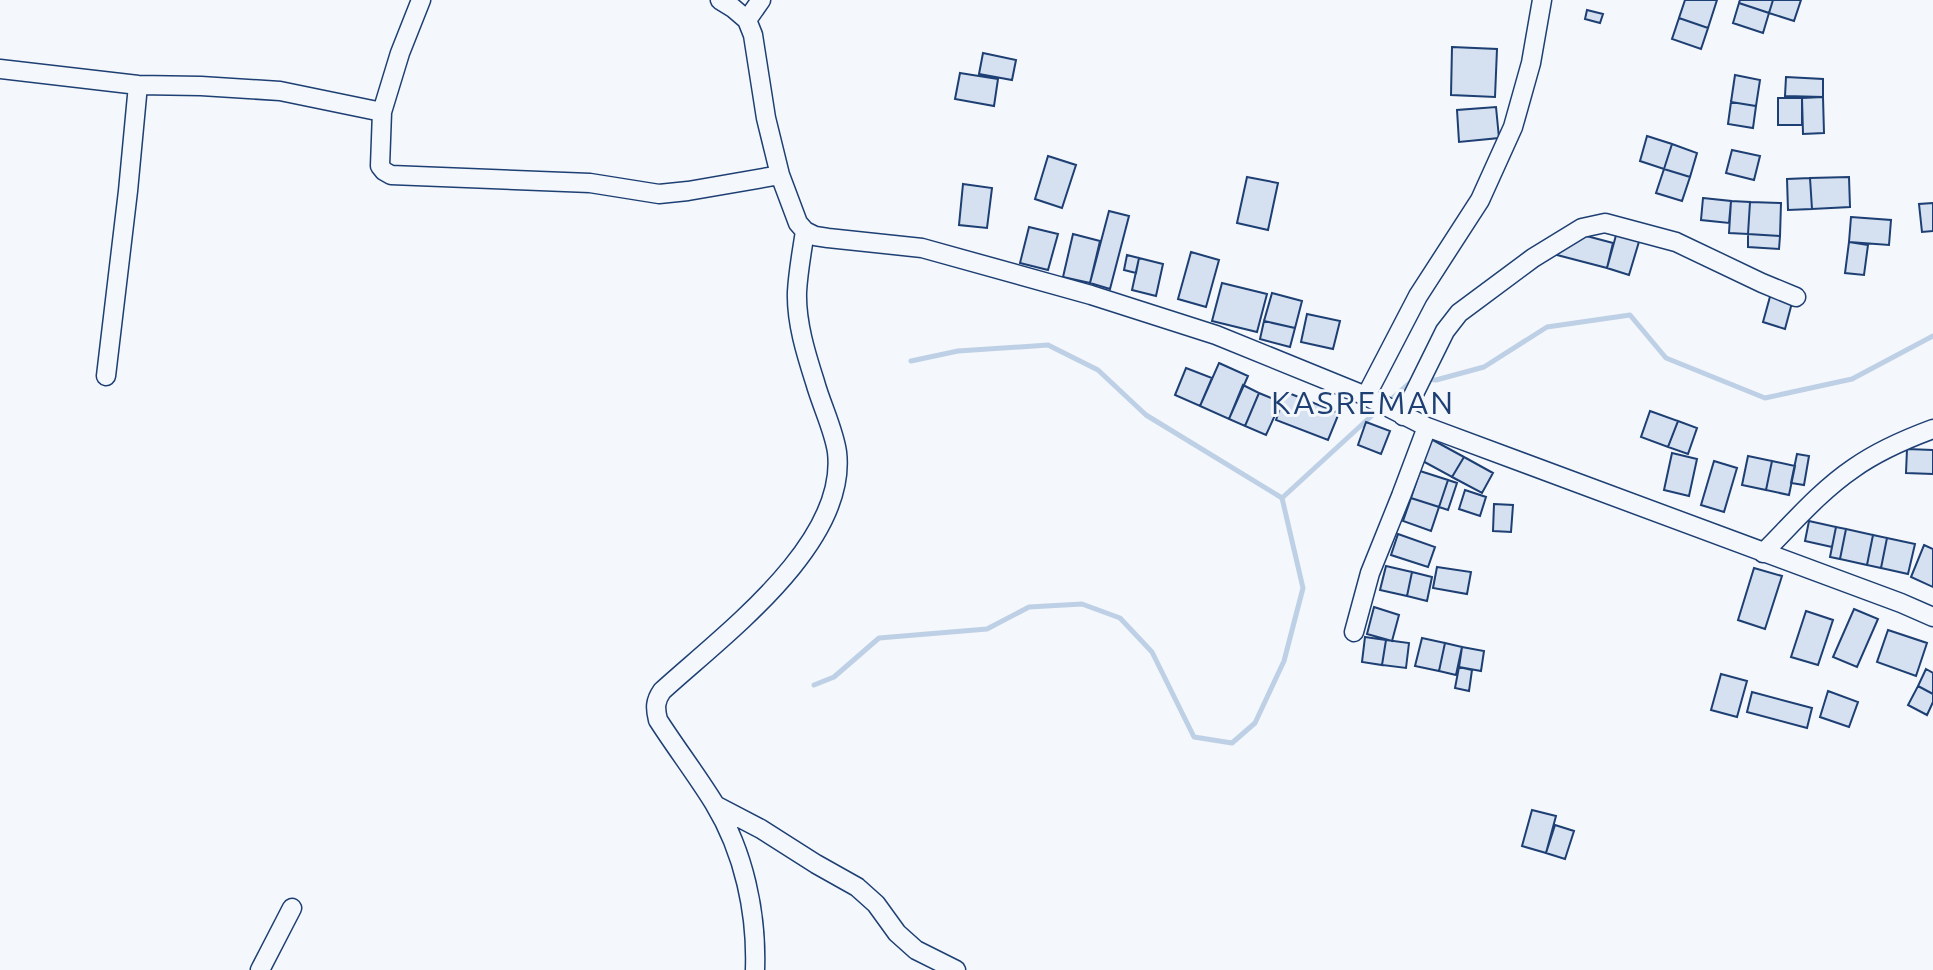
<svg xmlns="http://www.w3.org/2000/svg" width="1933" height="970" font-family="Ubuntu,sans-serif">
  <rect width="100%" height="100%" fill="#f4f7fb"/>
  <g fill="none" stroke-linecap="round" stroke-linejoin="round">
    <path stroke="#bed0e5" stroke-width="5" d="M 911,361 L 958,351 L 1048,345 L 1098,370 L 1146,415 L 1282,498 L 1379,409
      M 1425,379 L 1436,380 L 1484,367 L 1547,327 L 1630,315 L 1666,358 L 1765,398 L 1852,379 L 1933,336
      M 1387,403 L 1415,378
      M 814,685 L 834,677 L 879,638 L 987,629 L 1029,607 L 1082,604 L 1120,618 L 1152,652 L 1194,737 L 1232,743 L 1255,723 L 1284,661 L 1303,588 L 1282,498"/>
  </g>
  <path fill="#d5e0f0" stroke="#1d3f73" stroke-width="2" d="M 1685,0 L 1717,0 L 1708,28 L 1679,18 Z
    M 1740,0 L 1773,0 L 1769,13 L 1739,3 Z
    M 1773,0 L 1801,0 L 1794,21 L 1769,13 Z
    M 1739,3 L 1769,13 L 1763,33 L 1733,23 Z
    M 1587,10 L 1603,14 L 1600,23 L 1585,19 Z
    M 1679,18 L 1708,28 L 1701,49 L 1672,39 Z
    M 1452,47 L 1497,49 L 1495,97 L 1451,95 Z
    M 983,53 L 1016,60 L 1012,80 L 979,74 Z
    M 960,73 L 998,79 L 994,106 L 955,99 Z
    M 1735,75 L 1760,80 L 1756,106 L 1731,102 Z
    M 1786,77 L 1823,79 L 1823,97 L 1785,96 Z
    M 1823,97 L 1824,133 L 1803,134 L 1802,98 Z
    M 1778,98 L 1802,98 L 1802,125 L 1778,125 Z
    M 1731,102 L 1756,106 L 1753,128 L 1728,124 Z
    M 1496,107 L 1499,138 L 1459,142 L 1457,110 Z
    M 1647,136 L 1672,144 L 1664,169 L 1640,161 Z
    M 1672,144 L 1697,153 L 1690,177 L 1664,169 Z
    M 1732,150 L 1760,156 L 1754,180 L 1726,173 Z
    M 1048,156 L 1076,165 L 1062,208 L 1035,199 Z
    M 1664,169 L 1690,177 L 1682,201 L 1656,193 Z
    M 1247,177 L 1278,183 L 1268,230 L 1237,223 Z
    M 1849,177 L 1850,207 L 1812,209 L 1810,178 Z
    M 1810,178 L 1812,209 L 1788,210 L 1787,179 Z
    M 963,184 L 992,188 L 987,228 L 959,225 Z
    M 1703,198 L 1731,201 L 1729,223 L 1701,220 Z
    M 1731,201 L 1750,202 L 1748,234 L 1729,233 Z
    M 1750,202 L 1781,203 L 1780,236 L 1748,234 Z
    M 1933,203 L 1933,231 L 1922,232 L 1919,204 Z
    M 1109,211 L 1129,216 L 1110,289 L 1090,283 Z
    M 1851,217 L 1891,220 L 1889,245 L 1849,242 Z
    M 1029,227 L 1058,234 L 1048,270 L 1020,263 Z
    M 1618,228 L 1641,235 L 1629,275 L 1607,268 Z
    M 1564,230 L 1613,243 L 1607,268 L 1557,255 Z
    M 1073,234 L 1100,241 L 1090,283 L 1063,277 Z
    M 1748,234 L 1780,236 L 1779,249 L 1748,247 Z
    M 1849,242 L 1868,245 L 1864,275 L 1845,273 Z
    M 1191,252 L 1219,260 L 1206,307 L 1178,299 Z
    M 1127,255 L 1139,258 L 1136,273 L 1124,270 Z
    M 1139,258 L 1163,264 L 1156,296 L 1132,290 Z
    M 1222,283 L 1267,294 L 1257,332 L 1212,321 Z
    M 1272,293 L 1302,301 L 1295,328 L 1264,321 Z
    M 1771,293 L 1793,299 L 1785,329 L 1763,322 Z
    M 1307,314 L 1340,321 L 1333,349 L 1301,342 Z
    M 1264,321 L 1295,328 L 1290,347 L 1260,339 Z
    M 1219,363 L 1248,376 L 1229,419 L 1200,406 Z
    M 1186,368 L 1212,378 L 1200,406 L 1175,395 Z
    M 1243,385 L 1259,393 L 1245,426 L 1229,419 Z
    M 1286,392 L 1339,413 L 1328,440 L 1276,420 Z
    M 1259,393 L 1281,402 L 1266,435 L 1245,426 Z
    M 1650,411 L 1678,421 L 1668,447 L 1641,437 Z
    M 1678,421 L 1697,428 L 1688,454 L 1668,447 Z
    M 1366,422 L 1390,431 L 1381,454 L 1358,445 Z
    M 1431,439 L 1464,457 L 1452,477 L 1419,459 Z
    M 1907,449 L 1933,450 L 1933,474 L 1906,473 Z
    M 1672,453 L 1697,459 L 1689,496 L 1664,490 Z
    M 1797,454 L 1809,456 L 1804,485 L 1791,483 Z
    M 1748,456 L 1772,461 L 1766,490 L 1742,485 Z
    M 1464,457 L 1493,473 L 1482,493 L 1452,477 Z
    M 1714,461 L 1737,468 L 1724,512 L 1701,505 Z
    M 1772,461 L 1795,466 L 1789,495 L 1766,490 Z
    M 1420,471 L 1448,480 L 1439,507 L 1411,498 Z
    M 1448,480 L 1457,483 L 1448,510 L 1439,507 Z
    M 1465,490 L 1486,497 L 1480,516 L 1459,509 Z
    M 1411,498 L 1439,507 L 1431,531 L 1403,521 Z
    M 1494,504 L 1513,505 L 1511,532 L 1493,531 Z
    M 1809,521 L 1836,527 L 1832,547 L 1805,541 Z
    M 1836,527 L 1846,529 L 1840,559 L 1830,557 Z
    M 1846,529 L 1873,535 L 1867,565 L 1840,559 Z
    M 1398,534 L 1435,547 L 1428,567 L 1391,555 Z
    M 1873,535 L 1887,538 L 1881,568 L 1867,565 Z
    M 1887,538 L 1915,544 L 1908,574 L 1881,568 Z
    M 1924,545 L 1933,549 L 1933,587 L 1911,577 Z
    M 1386,566 L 1412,572 L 1407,596 L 1380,590 Z
    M 1437,567 L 1471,572 L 1467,594 L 1433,588 Z
    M 1754,568 L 1782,576 L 1765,629 L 1738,620 Z
    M 1412,572 L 1432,577 L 1427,601 L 1407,596 Z
    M 1374,607 L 1399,615 L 1392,641 L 1367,634 Z
    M 1854,609 L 1878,619 L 1857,667 L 1833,657 Z
    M 1806,611 L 1833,620 L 1818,665 L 1791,657 Z
    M 1888,630 L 1927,643 L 1916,676 L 1877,662 Z
    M 1365,637 L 1386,640 L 1382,665 L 1362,662 Z
    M 1422,638 L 1445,643 L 1439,671 L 1415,666 Z
    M 1386,640 L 1409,643 L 1406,668 L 1382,665 Z
    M 1445,643 L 1462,647 L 1456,675 L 1439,671 Z
    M 1462,647 L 1484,651 L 1481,671 L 1459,667 Z
    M 1459,667 L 1472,670 L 1469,691 L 1455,688 Z
    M 1926,669 L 1933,673 L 1933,694 L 1918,686 Z
    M 1721,674 L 1747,681 L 1737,717 L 1711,710 Z
    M 1918,686 L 1933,694 L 1933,702 L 1927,715 L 1908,705 Z
    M 1828,691 L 1858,702 L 1849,727 L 1820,717 Z
    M 1752,692 L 1812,708 L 1807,728 L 1747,712 Z
    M 1532,810 L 1556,816 L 1546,853 L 1522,846 Z
    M 1555,825 L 1574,831 L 1565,859 L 1546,853 Z"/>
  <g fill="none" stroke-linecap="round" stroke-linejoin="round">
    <g stroke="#1d3f73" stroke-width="21">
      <path id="minor" d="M 720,0 L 733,8 L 747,20 L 753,35 L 766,118 L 780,175 L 798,223 L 805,231 L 815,236 L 828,238 L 922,248 L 1091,295 L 1216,335 L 1366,396 L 1427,427 L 1901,603 L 1933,617
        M 747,20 L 761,0
        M 0,69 L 138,85 L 201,86 L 280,91 L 382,112 L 400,53 L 421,0
        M 382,112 L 380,166 L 384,171 L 391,175 L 590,183 L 659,194 L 688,191 L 780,175
        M 106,376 L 128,191 L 138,85
        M 1366,396 L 1418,296 L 1480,200 L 1513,127 L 1531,63 L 1542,0
        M 1403,416 L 1445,331 L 1459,313 L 1533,258 L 1582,228 L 1605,223 L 1676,242 L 1762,283 L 1796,297
        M 1763,553 C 1792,524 1820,491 1854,468 C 1878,451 1906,439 1933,429
        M 1354,632 L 1370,573 L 1401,496 L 1427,427
        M 715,805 L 761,829 L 816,864 L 857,887 L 876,904 L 897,933 L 916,950 L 956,970
        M 260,970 L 292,908
        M 755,970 C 757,913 744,852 714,803 C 696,774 676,748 658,720 C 655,708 655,701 662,691 C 722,636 848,544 837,452 C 834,430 821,404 815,382 C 806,354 796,322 797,292 C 798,272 802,251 805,231"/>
    </g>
    <use href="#minor" stroke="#f4f7fb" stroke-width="18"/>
  </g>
  <g text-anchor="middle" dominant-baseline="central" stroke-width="6" stroke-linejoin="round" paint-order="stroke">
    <g font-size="32" letter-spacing="2" fill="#1d3f73" stroke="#f4f7fb">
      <text x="1363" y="402">KASREMAN</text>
    </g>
  </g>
</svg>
